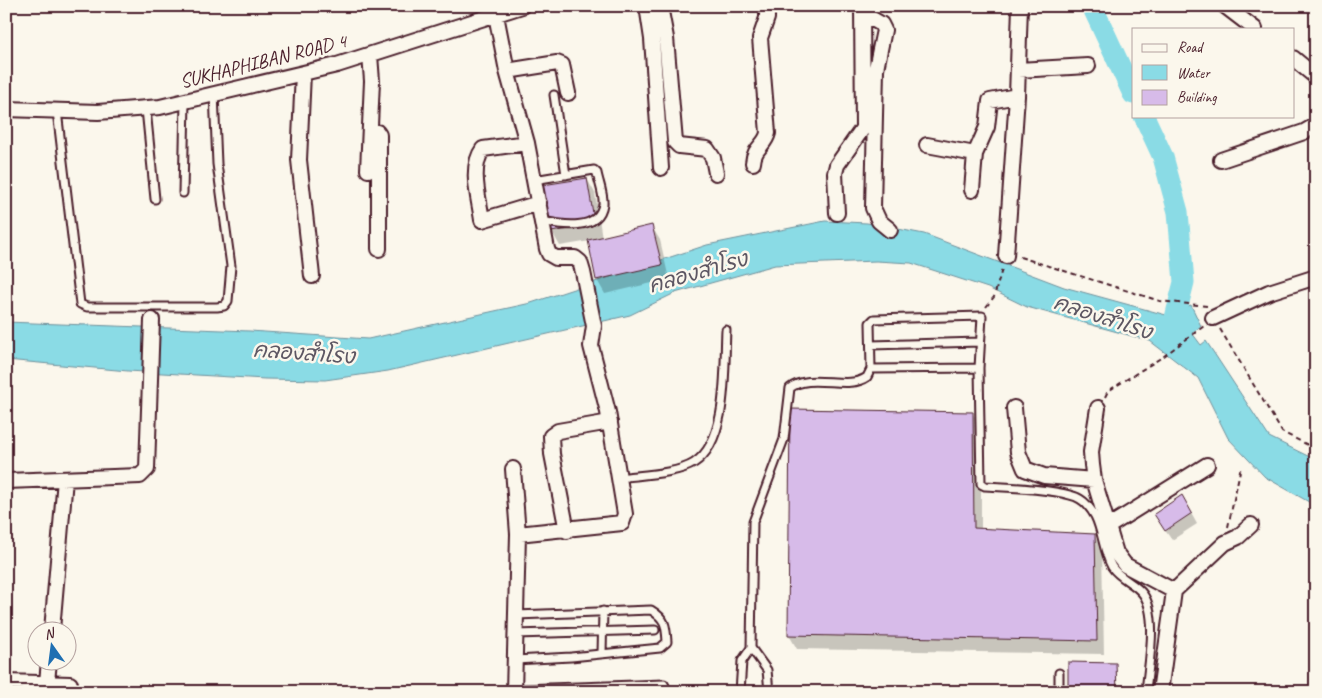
<svg xmlns="http://www.w3.org/2000/svg" width="1322" height="698" viewBox="0 0 1322 698" font-family="Caveat,'Playpen Sans Thai',sans-serif">
<rect width="100%" height="100%" fill="#fbf7ec"/>
<filter id="ink" filterUnits="userSpaceOnUse"><feTurbulence type="fractalNoise" baseFrequency=".02" numOctaves="2"/><feDisplacementMap in="SourceGraphic" scale="10" xChannelSelector="R" yChannelSelector="G"/><feConvolveMatrix kernelMatrix="1 2 1 2 8 2 1 2 1" color-interpolation-filters="sRGB"/></filter>
<g filter="url(#ink)">
<path fill="#8adbe5" stroke="#70909b" d="M825,221L867,223L924,234L1064,287L1166,315L1191,305L1201,326L1192,333L1201,345L1206,341L1269,437L1316,460V506L1265,477L1228,438L1198,378L1150,341L1027,307L988,288L911,263L876,261L775,265L675,293L630,315L388,371L325,380L265,379L128,371L6,360V322L250,331L368,339L531,303L707,245Z"/>
<path fill="#0003" d="M587,179L595,193L602,238L652,227L660,240L669,279L605,294L597,280L590,241L560,246L552,232L545,186Z
M973,414L981,427V529L1094,535L1102,549L1104,654L797,649L789,635Z
M1182,497L1197,524L1172,540L1161,525Z
M1116,664L1117,692H1069Z"/>
<g fill="none" stroke-linecap="round" stroke-linejoin="round">
<path stroke="#8adbe5" stroke-width="21" d="M1092,6L1133,94
M1144,116L1163,157L1178,212L1184,282L1170,338"/>
</g>
<path fill="#d7bbe9" stroke="#4a1f2b" d="M587,178L595,225L551,232L543,185Z
M652,225L662,265L596,280L588,240Z
M790,409L973,412L974,528L1095,534L1097,641L788,635Z
M1182,495L1192,513L1165,531L1154,514Z
M1068,662L1116,663L1117,692H1068Z"/>
<g fill="none" stroke-linecap="round" stroke-linejoin="round">
<g stroke="#4a1f2b" stroke-width="11">
<path id="lane" d="M554,95L566,175
M146,109L155,199
M57,111L80,304L87,307H217L224,306L228,301L231,266L217,164L214,93
M534,180L594,170L597,173C599,183 604,195 603,204C599,232 561,225 542,221
M183,193L185,101
M871,345L980,342
M871,369L870,323L874,319L982,316L979,368
M619,478C639,475 677,474 694,463C729,441 724,366 726,330
M515,634L655,630
M602,653L603,611
M515,660L571,657L660,648L667,642C666,626 666,619 651,610L516,615
M520,689L664,684L668,692
M740,692L742,661L751,648
M769,692L767,670L751,648L753,522L784,439L790,388C810,372 848,391 867,377L871,369L979,368L981,484L985,486C1006,487 1063,489 1080,499C1087,503 1091,509 1095,516C1103,532 1103,551 1112,567C1120,579 1135,583 1143,594C1159,616 1148,666 1146,692
M1059,692V673"/>
</g>
<g stroke="#4a1f2b" stroke-width="18">
<path id="street" d="M647,6L652,39L661,168
M660,6L666,38L675,142L679,146L707,149L713,158L716,173
M1225,6L1255,29
M862,13L881,24L884,30L876,69L873,208L879,221L890,230
M496,15L507,71L527,143L547,249L549,254L556,258H575L580,262L583,272L594,326L591,346L608,412L625,514L622,523L518,534
M1293,58L1316,77
M1018,70L1088,66
M507,71L557,63L562,65L568,93
M303,73L299,160L312,276
M6,109L98,112L160,107L337,65L522,6
M370,131L377,132L379,135V249
M527,143L483,149C469,168 479,198 482,220L539,203
M927,145L975,154
M1221,160L1304,132L1316,125
M753,163C754,147 765,146 768,133L760,38L767,18V6
M368,170L372,81L370,55
M972,190L975,154L987,127L990,101L1017,96
M837,213L835,173L837,165L863,128L862,7
M1006,256L1017,96L1020,6
M1213,318L1269,292L1316,277
M1014,408L1018,452L1025,469L1044,476L1094,480
M1098,408L1091,452L1092,465L1094,480L1116,553L1125,565L1174,591
M513,469L518,534L514,692
M6,481L140,476L147,469L152,320
M1109,526L1207,465
M567,531L552,454L551,436L558,431L610,422
M52,630L65,479
M6,682L70,684
M47,683L49,660
M1160,692L1174,591L1225,543L1238,537L1251,525"/>
</g>
<path stroke="#4a1f2b" stroke-width="2" stroke-dasharray="5 4" stroke-linecap="butt" d="M1020,257L1160,301L1207,306
M986,307L994,297L1002,269
M1220,329L1282,432L1316,449
M1105,397L1108,391L1164,356L1204,326
M1228,527L1241,466"/>
<use href="#lane" stroke="#fbf7ec" stroke-width="7"/>
<use href="#street" stroke="#fbf7ec" stroke-width="14"/>
</g>
</g>
<g text-anchor="middle" dominant-baseline="central" stroke-width="5" stroke-linejoin="round" paint-order="stroke">
<g font-size="20" fill="#4a1f2b" stroke="#fbf7ec">
<text transform="translate(263 61) rotate(-14)">SUKHAPHIBAN ROAD 4</text>
</g>
<g font-size="21" font-style="italic" fill="#5d5763" stroke="#fbf7ec">
<text transform="translate(698 272) rotate(-16)">คลองสำโรง</text>
<text transform="translate(1103 317) rotate(18)">คลองสำโรง</text>
<text transform="translate(304 353) rotate(4)">คลองสำโรง</text>
</g>
</g>
<rect width="1322" height="698" fill="none" stroke="#fbf7ec" stroke-width="25"/>
<rect x="12" y="12" width="1297" height="673" fill="none" stroke="#4a1f2b" stroke-width="2" filter="url(#ink)"/>
<rect x="1132" y="28" width="162" height="90" fill="#fbf7ec" stroke="#b4a19f"/>
<rect x="1142" y="44" width="25" height="8" fill="#fbf7ec" stroke="#b4a19f"/>
<text x="1177" y="52" font-size="15" fill="#4a1f2b">Road</text>
<rect x="1142" y="65" width="25" height="15" fill="#8adbe5" stroke="#b4a19f"/>
<text x="1177" y="78" font-size="15" fill="#4a1f2b">Water</text>
<rect x="1142" y="90" width="25" height="15" fill="#d7bbe9" stroke="#b4a19f"/>
<text x="1177" y="102" font-size="15" fill="#4a1f2b">Building</text>
<g transform="translate(52 646) rotate(346)"><circle r="24" fill="#fbf7ec" stroke="#b4a19f"/>
<path d="M0-4L9 19L0 12L-9 19Z" fill="#1f6fb2"/>
<text y="-8" font-size="14" font-weight="bold" text-anchor="middle" fill="#4a1f2b">N</text>
</g>
</svg>
